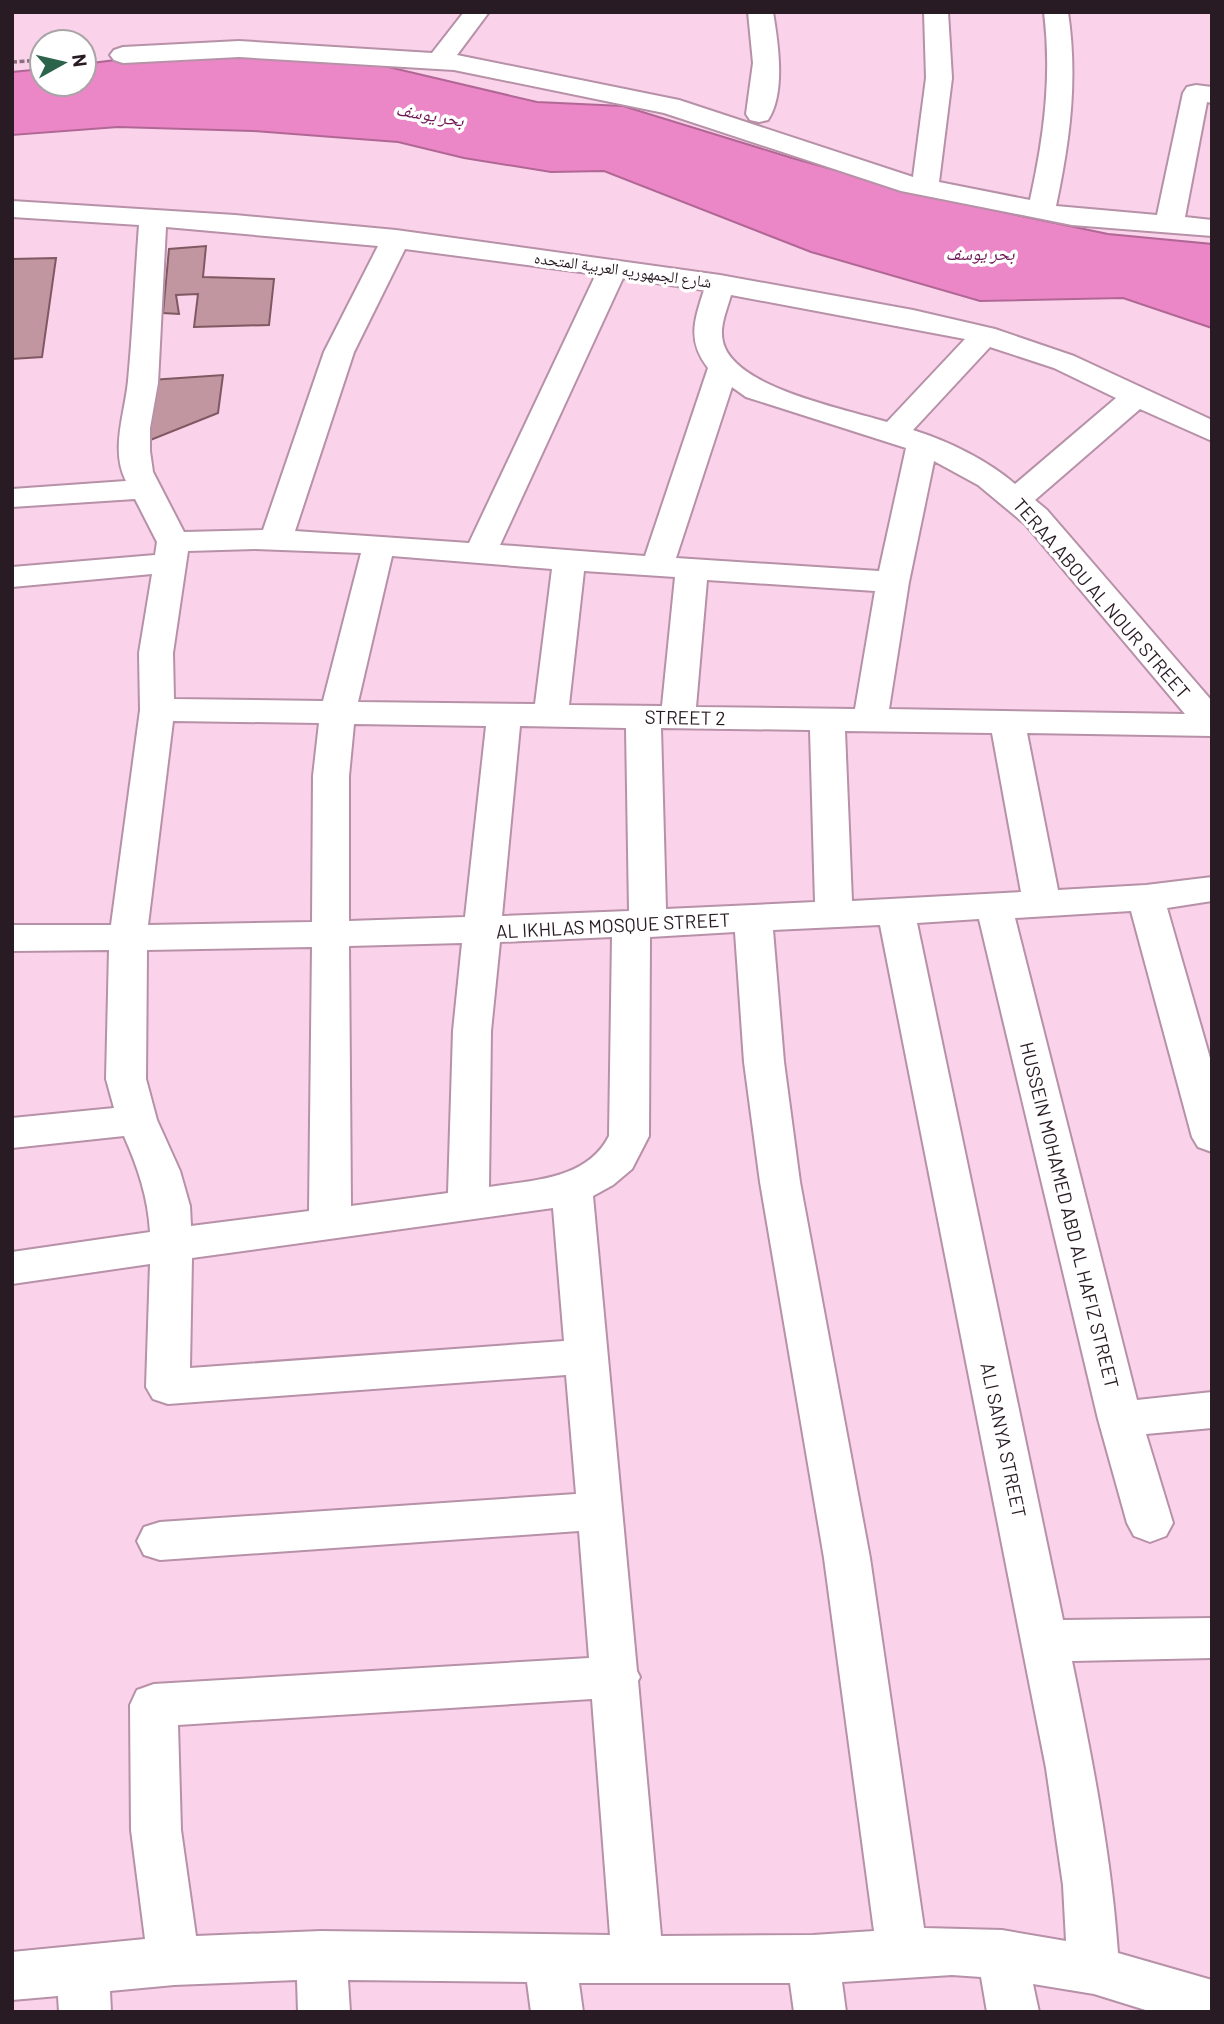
<svg xmlns="http://www.w3.org/2000/svg" width="1224" height="2024" viewBox="0 0 1224 2024" font-family="Barlow,'Noto Naskh Arabic',sans-serif">
<rect width="100%" height="100%" fill="#fad2e9"/>
<path fill="#eb87c6" stroke="#b16795" stroke-width="2" d="M180,52L380,65L537,102L623,106L792,158L935,198L1108,234L1212,244V328L1123,298L980,301L811,252L604,171L551,172L464,158L398,142L253,131L118,127L12,135V72L42,69V84H84V64Z"/>
<path fill="#c196a0" stroke="#7f5862" stroke-width="2" d="M206,246L203,277L274,279L269,325L194,327L198,294L176,295L179,314L163,313L169,249Z
M56,258L42,357L12,359V259Z
M223,375L218,413L143,443L151,380Z"/>
<g fill="none" stroke-linecap="round" stroke-linejoin="round">
<g stroke="#b691a7" stroke-width="4">
<path id="minor" d="M464,12H489L457,55L679,100L913,177L926,78L924,12H948L952,78L939,182L1030,200C1044,137 1052,77 1044,12H1068C1078,79 1070,140 1056,206L1157,215L1183,93L1187,87L1196,85L1212,87V103L1207,102L1185,217L1212,220V236L1072,225L901,191L664,113L454,70L239,57L123,63L114,60L110,55L114,50L123,47L239,41L432,53Z
M748,12H773C778,42 786,93 768,120L759,122L750,120L746,114L753,63Z
M12,201L235,215L396,230L720,275L913,310L995,329L1074,356L1212,420V441L1140,409L1035,500L1047,510L1212,701V736L1027,733L1058,890L1146,885L1212,877V901L1167,908L1212,1065V1152L1198,1147L1192,1137L1131,911L1015,918L1137,1400L1212,1392V1428L1146,1434L1173,1523L1166,1536L1150,1542L1134,1536L1127,1523L1098,1419L979,919L917,923L1063,1620L1212,1618V1658L1072,1661C1092,1758 1111,1854 1118,1953L1212,1980V2012H1152L1094,1994L1033,1984L1039,2012H987L981,1977L952,1975L842,1982L846,2012H794L790,1983H579L583,2012H531L527,1982L348,1980L350,2012H298L297,1980L174,1985L110,1991L111,2012H59L58,1996L12,2000V1952L145,1939L131,1830L130,1705L137,1690L154,1684L589,1658L579,1531L160,1560L144,1555L137,1541L144,1527L160,1522L576,1494L566,1375L168,1404L153,1399L146,1387L150,1264L12,1284V1252L150,1232C148,1197 138,1168 124,1136L12,1148V1118L114,1108L106,1079L109,950L12,951V925H111L140,710L139,653L152,574L12,587V567L155,555L157,542L135,499L12,507V489L126,481C110,450 125,413 128,381C133,329 135,277 139,225L12,217ZM166,227L378,246L324,352L263,530L184,532L153,472L150,451V428L158,383ZM405,249L596,274L469,543L295,531L354,352ZM623,278L704,290C694,321 687,341 708,368L645,556L500,545ZM731,295L965,339L887,422C846,409 734,388 723,342C719,326 727,310 731,295ZM990,347L1054,368L1116,398L1015,484C987,460 948,441 913,430ZM732,387L746,397L906,448L879,571L676,558ZM934,461L978,485L1025,524L1185,714L889,709L909,582ZM255,549L361,553L323,701L174,699L173,653L188,551ZM392,556L552,569L535,704L358,702ZM584,571L675,577L662,706L569,705ZM707,580L875,591L855,709L696,707ZM173,721L319,723L313,776L312,922L148,925ZM354,724L486,726L465,917L349,921V776ZM520,726L626,728L629,911L502,916ZM661,728L810,730L815,902L666,909ZM845,731L992,733L1021,892L852,901ZM880,925L1046,1768L1063,1885L1066,1941L1002,1930L924,1928L870,1558L800,1182L784,1062L773,930ZM735,932L744,1062L760,1182L824,1558L874,1931L813,1935L661,1936L638,1681L640,1677L637,1671L593,1196L613,1185L632,1169L649,1136L650,937ZM612,937L609,1136C587,1180 532,1180 489,1187L491,1031L500,942ZM462,943L453,1031L448,1193L351,1206L349,946ZM312,947L309,1211L191,1226L190,1206L180,1171L157,1120L146,1079L147,950ZM553,1208L564,1341L190,1368L192,1258ZM592,1699L610,1935L321,1931L196,1936L181,1830L178,1725Z"/>
</g>
<path stroke="#896f7f" stroke-width="3.5" stroke-dasharray="5 2.5" stroke-linecap="butt" d="M12,62L42,60"/>
<use href="#minor" fill="#fff" fill-rule="evenodd"/>
</g>
<g text-anchor="middle" dominant-baseline="central" stroke-width="7" stroke-linejoin="round" paint-order="stroke">
<g font-size="16" fill="#291b24" stroke="#fff">
<text transform="translate(623 269) rotate(8)">شارع الجمهوريه العربية المتحده</text>
</g>
<g font-size="18" font-style="italic" fill="#6e1654" stroke="#fff">
<text transform="translate(430 114) rotate(10)">بحر يوسف</text>
<text x="980" y="253">بحر يوسف</text>
</g>
<g font-size="19" fill="#291b24" stroke="#fff">
<text transform="translate(1102 598) rotate(49)">TERAA ABOU AL NOUR STREET</text>
<text transform="translate(685 717) rotate(1)">STREET 2</text>
<text transform="translate(613 925) rotate(-3)">AL IKHLAS MOSQUE STREET</text>
<text transform="translate(1070 1215) rotate(76)">HUSSEIN MOHAMED ABD AL HAFIZ STREET</text>
<text transform="translate(1004 1440) rotate(78)">ALI SANYA STREET</text>
</g>
</g>
<rect width="1224" height="2024" fill="none" stroke="#291b24" stroke-width="28"/>
<g transform="translate(63 63) rotate(82)"><circle r="33" fill="#ffffff" stroke="#a9a4a7" stroke-width="2"/>
<path d="M0-5L12 26L0 18L-12 26Z" fill="#2c634b"/>
<text y="-10" font-size="19" font-weight="bold" text-anchor="middle" fill="#291b24">N</text>
</g>
</svg>
